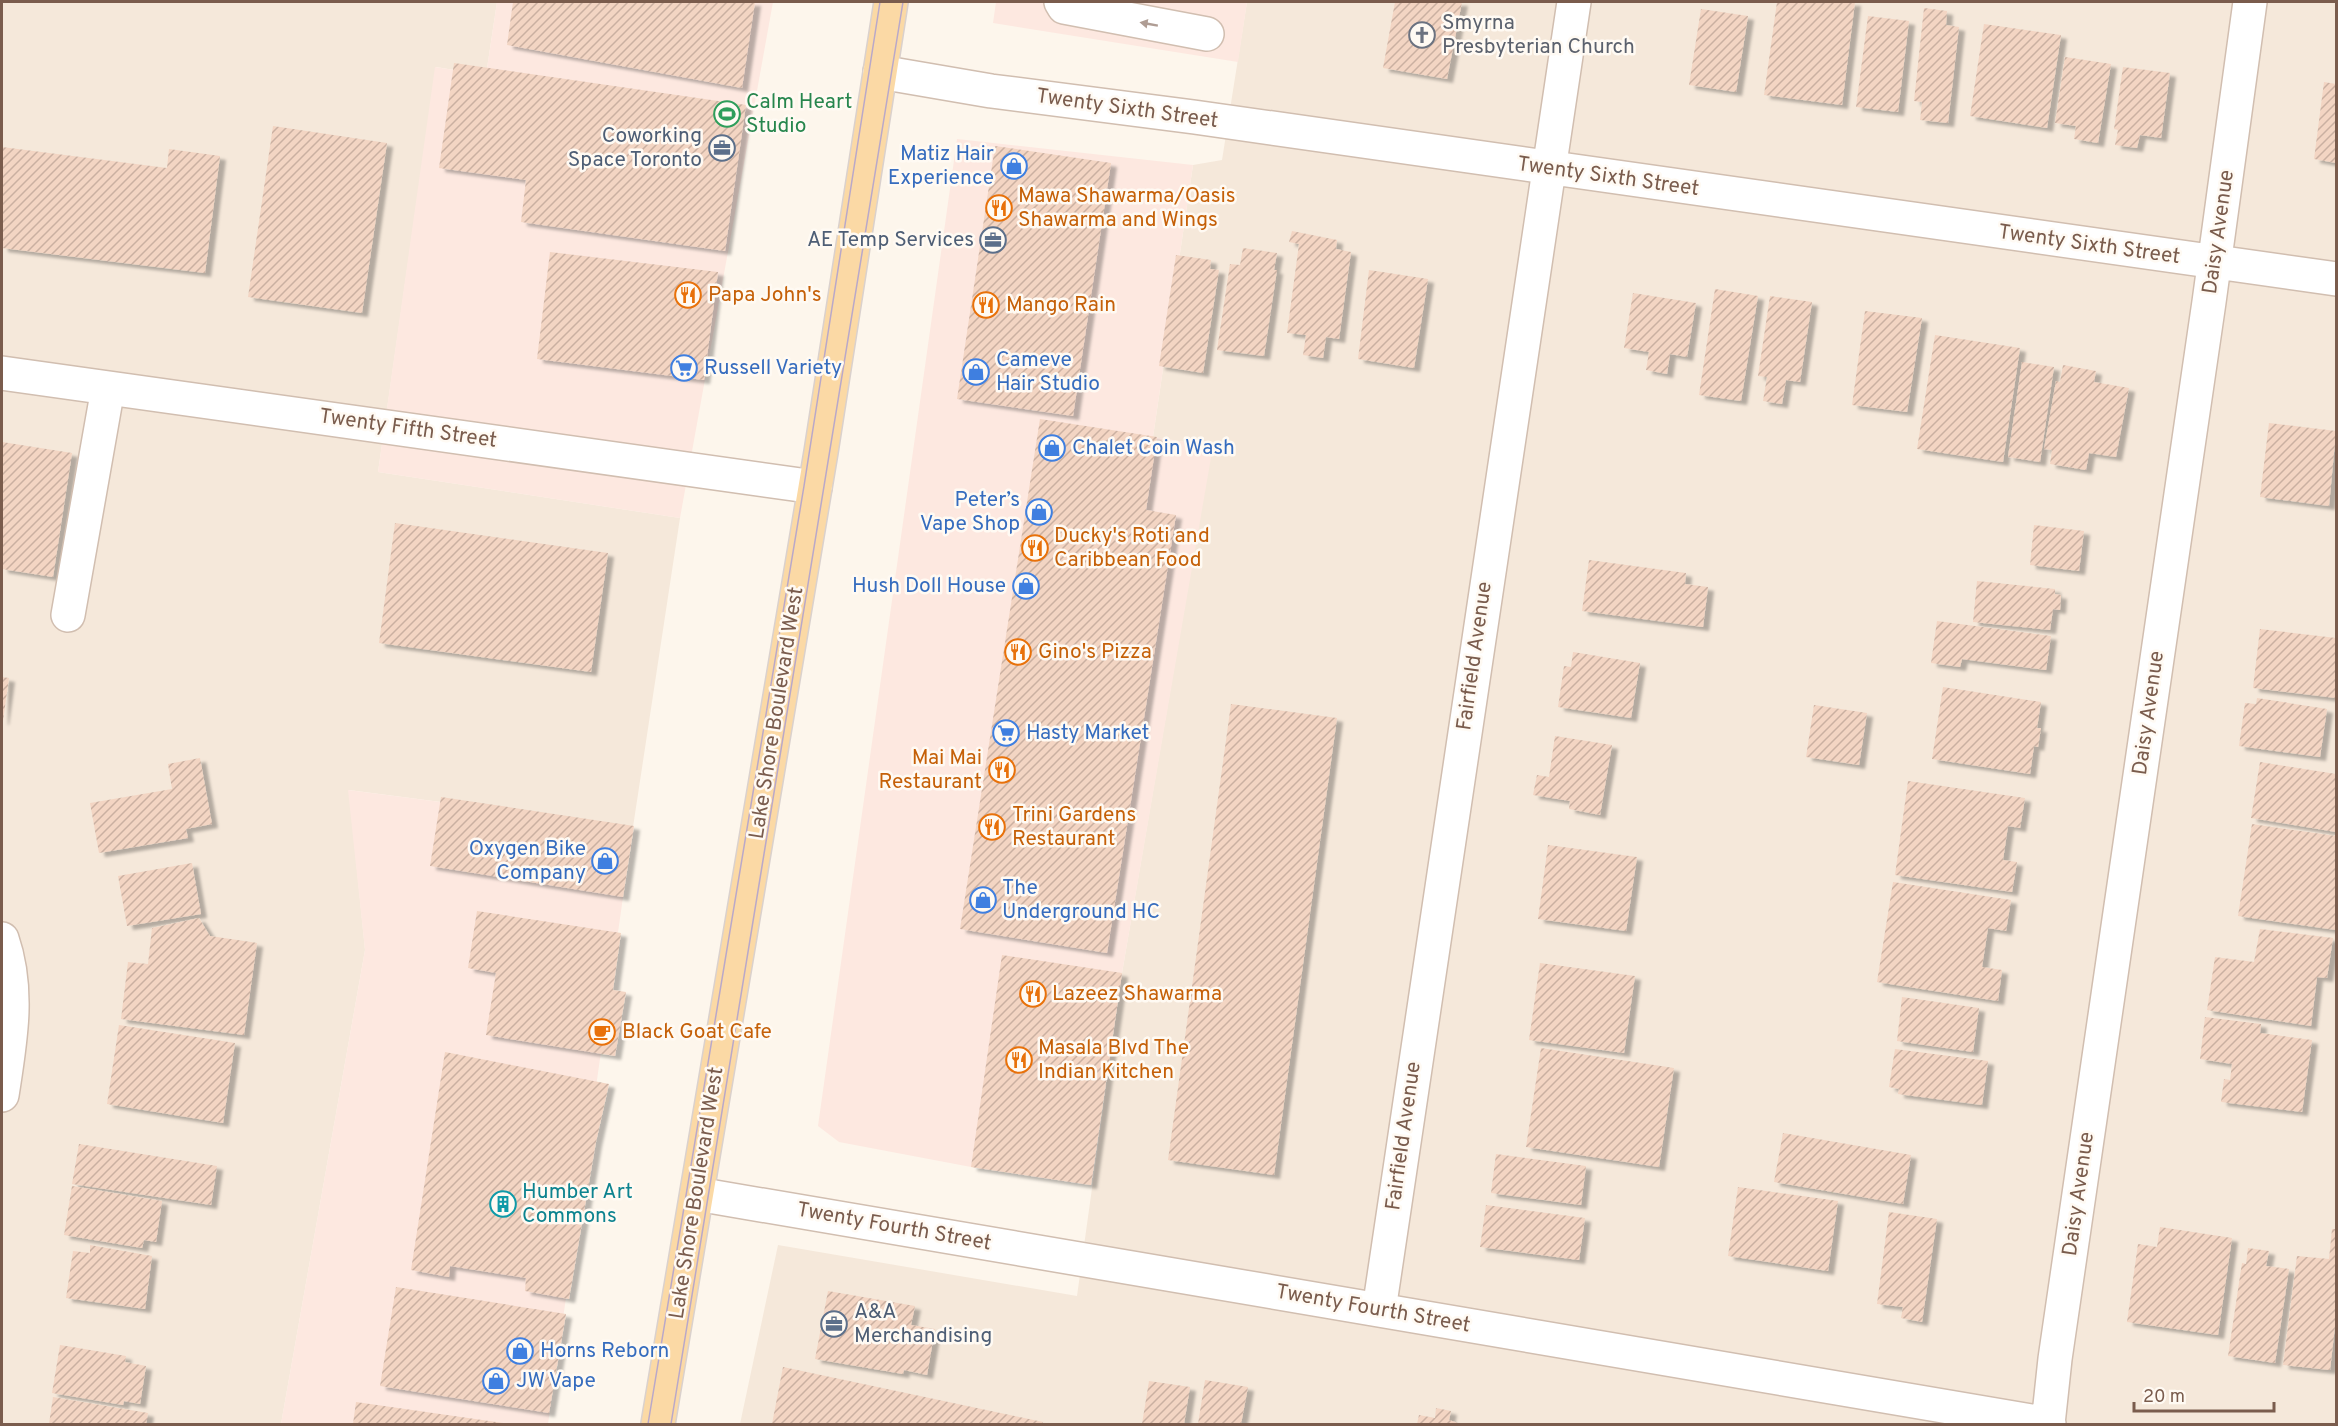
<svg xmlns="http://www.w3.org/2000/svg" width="2338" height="1426" viewBox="0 0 2338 1426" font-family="Overpass,sans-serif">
<defs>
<pattern id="building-hatch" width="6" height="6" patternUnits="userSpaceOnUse" patternTransform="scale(1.5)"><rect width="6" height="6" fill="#f3d5c3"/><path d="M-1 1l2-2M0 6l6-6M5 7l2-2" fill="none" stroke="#cab0a1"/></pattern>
<filter id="shadow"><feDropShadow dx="6" dy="4" stdDeviation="1.5" flood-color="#0004"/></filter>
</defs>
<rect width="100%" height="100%" fill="#fdf6ec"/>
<path fill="#f5e8da" d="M2,2H497L486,75L436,67L378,472L680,518L633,827L349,790L365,950L281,1424H2Z
M1247,2H2336V1424H740L778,1245L1077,1296L1122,973L1212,446L1153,437L1193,165L1222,160Z"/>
<path fill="#fde8e0" d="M497,2H773L680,518L378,472L435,67L486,75Z
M996,2H1247L1238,62L993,23Z
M957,139L1193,165L1153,437L1213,446L1122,973L1091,1185L971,1167L839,1142L818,1126Z
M348,790L633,827L548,1424H281L365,950Z"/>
<path fill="url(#building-hatch)" filter="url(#shadow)" d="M513,2H755L742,88L507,45Z
M1395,2H1462L1447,79L1383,68Z
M1777,2H1855L1842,105L1764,95Z
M1924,8L1947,11L1946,25L1959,27L1948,123L1920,120L1922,102L1914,101Z
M1701,9L1748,16L1736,92L1689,85Z
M1868,16L1909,21L1898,112L1856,107Z
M1984,24L2061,35L2047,128L1970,116Z
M2065,57L2111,64L2098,143L2074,139L2076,126L2055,123Z
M454,63L746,105L725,251L521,222L526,180L439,168Z
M2123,67L2170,73L2161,138L2140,135L2137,148L2115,145L2118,130L2114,129Z
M2324,82L2336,84V163L2314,159Z
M273,126L387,143L362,313L248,297Z
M995,146L1111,163L1073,416L957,399Z
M2,147L167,168L169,149L220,156L205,273L2,248Z
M1292,231L1337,240L1336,249L1351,252L1339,339L1326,337L1323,358L1303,355L1306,335L1287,333L1299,244L1289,242Z
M1243,248L1277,253L1274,270H1277L1264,356L1217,350L1230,264L1240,265Z
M550,252L718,272L704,380L537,359Z
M1176,255L1211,260L1210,269L1219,270L1203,373L1159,366Z
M1369,270L1428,279L1414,368L1358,359Z
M1715,289L1758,296L1741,401L1699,395Z
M1633,293L1696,303L1687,357L1670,354L1667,374L1646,370L1649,352L1624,348Z
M1770,296L1812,302L1800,382L1786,380L1782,404L1763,401L1767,377L1758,376Z
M1865,311L1922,318L1907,412L1852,405Z
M1935,335L2020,348L2003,462L1917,449Z
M2022,362L2054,367L2040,462L2008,457Z
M2063,365L2096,371L2094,382L2129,388L2116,457L2089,453L2086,470L2050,464L2052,450L2044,449L2056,381L2060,382Z
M1040,419L1157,437L1146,510L1176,515L1107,953L960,929Z
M2269,423L2336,431L2329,506L2260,497Z
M2,442L72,453L53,577L2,569Z
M395,523L608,553L591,672L379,643Z
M2034,525L2084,531L2079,571L2030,565Z
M1589,560L1686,573L1685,584L1708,587L1703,627L1582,611Z
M1977,581L2055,589V594L2061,595L2060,610L2053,609L2050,630L1973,622Z
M1937,621L2051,636L2046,670L1962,659L1960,667L1931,663Z
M2260,629L2336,638V698L2253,688Z
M1573,652L1640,663L1631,718L1558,707L1564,666L1571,667Z
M2,677L9,678L3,721H2Z
M1943,687L2041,702L2037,728H2041L2038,747L2034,746L2030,774L1932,759Z
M2257,698L2327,709L2320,757L2239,746L2245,703L2256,704Z
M1231,704L1337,718L1274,1175L1168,1160Z
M1814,705L1867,713L1859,765L1806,757Z
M1555,736L1612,745L1600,815L1569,809L1570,801L1533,795L1537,775L1549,777Z
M200,758L212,824L186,829L188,838L99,853L90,803L172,789L168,764Z
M2260,762L2336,774V832L2251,818Z
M1908,781L2025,798L2020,828L2008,826L2003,860L2017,862L2012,892L1895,875Z
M441,797L634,826L623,897L430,866Z
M2252,824L2336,836V930L2238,916Z
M1548,845L1637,857L1626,931L1538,919Z
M192,863L201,914L127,926L118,876Z
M1893,882L2011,900L2006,931L1988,928L1982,967L2002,970L1998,1001L1877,982Z
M477,911L621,933L613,990L626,992L615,1056L486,1035L496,973L468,968Z
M199,918L210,936L257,943L244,1035L121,1019L128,962L148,964L152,928Z
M2260,929L2333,938L2327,978L2317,977L2311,1026L2207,1010L2215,957L2254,962Z
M1002,955L1122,973L1091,1185L971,1167Z
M1540,963L1635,976L1624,1053L1529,1040Z
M1902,997L1979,1008L1973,1052L1897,1041Z
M2205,1017L2261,1024L2260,1033L2312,1040L2302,1112L2221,1102L2224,1079L2230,1080L2232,1064L2200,1059Z
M119,1025L235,1043L223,1123L107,1104Z
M1541,1048L1674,1068L1659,1167L1526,1147Z
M1895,1049L1988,1061L1982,1105L1898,1094L1899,1089L1889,1087Z
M445,1052L609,1084L596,1142L569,1299L525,1291L526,1278L450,1266L449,1277L411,1270Z
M1783,1133L1911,1155L1903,1204L1774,1182Z
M79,1144L217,1166L211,1205L72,1184Z
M1496,1154L1586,1166L1581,1205L1491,1193Z
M72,1186L162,1201L156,1242L144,1240L142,1248L64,1235Z
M1738,1187L1838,1201L1828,1271L1728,1256Z
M1486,1205L1585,1218L1579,1260L1480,1247Z
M1889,1212L1937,1219L1922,1322L1901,1318L1903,1307L1877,1304Z
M2160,1227L2232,1238L2218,1335L2127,1322L2138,1244L2157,1247Z
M2332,1229H2336V1317L2330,1370L2283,1365L2297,1256L2329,1259Z
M90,1245L152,1256L145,1309L66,1298L73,1251L90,1253Z
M2248,1248L2269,1251L2266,1266L2289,1269L2275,1363L2228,1356L2242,1263L2246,1264Z
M396,1287L566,1314L549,1413L380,1386Z
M828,1291L915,1306L911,1325L935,1329L927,1375L904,1370L903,1374L815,1359Z
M60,1345L126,1356L125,1362L146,1366L140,1404L124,1401L123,1405L52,1393Z
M783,1367L1043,1422L1042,1424H772Z
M1205,1380L1248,1387L1241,1424H1198Z
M1149,1381L1190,1387L1184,1424H1142Z
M53,1397L148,1413L146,1424H49Z
M356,1402L503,1423V1424H353Z
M1436,1408L1451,1411L1449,1420L1461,1424H1417L1419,1415L1435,1418Z"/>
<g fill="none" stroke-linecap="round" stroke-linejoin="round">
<g stroke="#d1beb0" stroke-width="36">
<path id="minor" d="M1061,2L1064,7L1207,34
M880,72L991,91L1194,117L2336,279
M2,373L815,487
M68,615L108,388
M2,939C20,991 10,1043 2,1095
M697,1194L2049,1424
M1379,1310L1574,2
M2048,1424L2055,1359L2209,302L2250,2"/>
</g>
<g stroke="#dad1cd" stroke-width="36">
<path id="major" d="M658,1424L821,452L891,2"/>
</g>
<use href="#minor" stroke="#fff" stroke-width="33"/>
<use href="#major" stroke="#fbd9a5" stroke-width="33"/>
<path stroke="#b9a8c9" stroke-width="1.5" d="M648,1424L804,486L880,2
M671,1424L903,2"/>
</g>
<defs><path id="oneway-solid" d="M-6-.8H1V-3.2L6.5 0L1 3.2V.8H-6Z" transform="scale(1.5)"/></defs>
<use fill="#af9d94" href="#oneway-solid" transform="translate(1149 24) rotate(-170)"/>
<defs>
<g id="church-ring" transform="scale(1.35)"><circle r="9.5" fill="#fffaf3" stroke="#6b7280" stroke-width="1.5"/><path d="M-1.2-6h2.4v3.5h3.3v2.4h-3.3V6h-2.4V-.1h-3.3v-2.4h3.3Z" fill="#6b7280"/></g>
<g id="stadium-ring" transform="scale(1.35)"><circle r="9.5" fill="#fffaf3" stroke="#2e9e5b" stroke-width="1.5"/><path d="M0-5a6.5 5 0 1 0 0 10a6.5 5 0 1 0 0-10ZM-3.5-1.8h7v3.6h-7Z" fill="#2e9e5b"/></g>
<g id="office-ring" transform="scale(1.35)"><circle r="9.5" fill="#fffaf3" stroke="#5c6f8a" stroke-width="1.5"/><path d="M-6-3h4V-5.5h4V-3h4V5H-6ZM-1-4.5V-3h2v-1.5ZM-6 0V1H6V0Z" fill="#5c6f8a"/></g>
<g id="shop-ring" transform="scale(1.35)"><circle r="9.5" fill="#fffaf3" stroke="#3f7fe0" stroke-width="1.5"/><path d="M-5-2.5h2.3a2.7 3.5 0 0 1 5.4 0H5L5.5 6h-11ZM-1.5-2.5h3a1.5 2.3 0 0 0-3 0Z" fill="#3f7fe0"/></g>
<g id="restaurant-ring" transform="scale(1.35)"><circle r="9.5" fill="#fffaf3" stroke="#e8710a" stroke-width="1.5"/><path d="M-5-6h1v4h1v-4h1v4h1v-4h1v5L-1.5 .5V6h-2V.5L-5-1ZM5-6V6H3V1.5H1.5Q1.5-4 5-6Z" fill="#e8710a"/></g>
<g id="supermarket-ring" transform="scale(1.35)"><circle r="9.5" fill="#fffaf3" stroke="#3f7fe0" stroke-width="1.5"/><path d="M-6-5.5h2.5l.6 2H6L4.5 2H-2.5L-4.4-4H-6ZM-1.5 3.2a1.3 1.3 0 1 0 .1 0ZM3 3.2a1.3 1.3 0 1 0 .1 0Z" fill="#3f7fe0"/></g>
<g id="cafe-ring" transform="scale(1.35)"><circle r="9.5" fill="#fffaf3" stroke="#e8710a" stroke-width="1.5"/><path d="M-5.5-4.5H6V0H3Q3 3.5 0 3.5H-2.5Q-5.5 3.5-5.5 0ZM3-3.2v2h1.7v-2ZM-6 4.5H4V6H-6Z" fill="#e8710a"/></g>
<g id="building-ring" transform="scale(1.35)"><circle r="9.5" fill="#fffaf3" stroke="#0f9aa8" stroke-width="1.5"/><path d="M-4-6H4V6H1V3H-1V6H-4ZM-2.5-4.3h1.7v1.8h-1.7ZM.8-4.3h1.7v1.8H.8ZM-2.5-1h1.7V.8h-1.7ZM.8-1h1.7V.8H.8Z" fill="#0f9aa8"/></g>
</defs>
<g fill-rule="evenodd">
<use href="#church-ring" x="1422" y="35"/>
<use href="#stadium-ring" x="727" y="114"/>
<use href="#office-ring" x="722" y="148"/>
<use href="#shop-ring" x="1014" y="166"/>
<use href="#restaurant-ring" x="999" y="208"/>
<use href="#office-ring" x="993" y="240"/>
<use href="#restaurant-ring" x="688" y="295"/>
<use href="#restaurant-ring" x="986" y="305"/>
<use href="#supermarket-ring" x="684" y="368"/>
<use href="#shop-ring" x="976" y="372"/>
<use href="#shop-ring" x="1052" y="448"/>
<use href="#shop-ring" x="1039" y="512"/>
<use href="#restaurant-ring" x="1035" y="548"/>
<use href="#shop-ring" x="1026" y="586"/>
<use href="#restaurant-ring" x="1018" y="652"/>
<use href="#supermarket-ring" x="1006" y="733"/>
<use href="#restaurant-ring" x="1002" y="770"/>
<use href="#restaurant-ring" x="992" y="827"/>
<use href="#shop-ring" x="605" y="861"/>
<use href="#shop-ring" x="983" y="900"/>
<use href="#restaurant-ring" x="1033" y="994"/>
<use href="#cafe-ring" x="602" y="1032"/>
<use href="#restaurant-ring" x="1019" y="1060"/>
<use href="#building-ring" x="503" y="1204"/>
<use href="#office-ring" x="834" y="1324"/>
<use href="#shop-ring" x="520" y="1351"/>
<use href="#shop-ring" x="496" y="1381"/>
</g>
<g text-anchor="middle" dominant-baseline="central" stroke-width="5" stroke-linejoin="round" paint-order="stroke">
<g font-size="21" fill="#5b616d" stroke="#fffaf3" text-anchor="start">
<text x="1442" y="23">Smyrna<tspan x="1442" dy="24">Presbyterian Church</tspan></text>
</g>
<g font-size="21" fill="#27864d" stroke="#fffaf3" text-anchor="start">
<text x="746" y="102">Calm Heart<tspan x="746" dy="24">Studio</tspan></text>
</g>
<g font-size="21" fill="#7a5c4d" stroke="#fffaf3">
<text transform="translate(1127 109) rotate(8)">Twenty Sixth Street</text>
<text transform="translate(1608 177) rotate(8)">Twenty Sixth Street</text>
<text transform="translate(2219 232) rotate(-82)">Daisy Avenue</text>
<text transform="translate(2089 245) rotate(8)">Twenty Sixth Street</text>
<text transform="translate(408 429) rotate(8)">Twenty Fifth Street</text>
<text transform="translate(1475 656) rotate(-82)">Fairfield Avenue</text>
<text transform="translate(777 713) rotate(-81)">Lake Shore Boulevard West</text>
<text transform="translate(2149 713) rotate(-82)">Daisy Avenue</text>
<text transform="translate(1404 1136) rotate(-82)">Fairfield Avenue</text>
<text transform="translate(697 1193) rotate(-81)">Lake Shore Boulevard West</text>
<text transform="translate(2079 1194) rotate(-82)">Daisy Avenue</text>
<text transform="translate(894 1227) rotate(10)">Twenty Fourth Street</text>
<text transform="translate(1373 1309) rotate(10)">Twenty Fourth Street</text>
</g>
<g font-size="21" fill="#4e5e75" stroke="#fffaf3" text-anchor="end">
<text x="702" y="136">Coworking<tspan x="702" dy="24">Space Toronto</tspan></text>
<text x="974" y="240">AE Temp Services</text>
<text x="854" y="1312" text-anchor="start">A&amp;A<tspan x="854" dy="24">Merchandising</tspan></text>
</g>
<g font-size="21" fill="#366cbe" stroke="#fffaf3" text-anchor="start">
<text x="994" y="154" text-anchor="end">Matiz Hair<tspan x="994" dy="24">Experience</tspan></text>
<text x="996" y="360">Cameve<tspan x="996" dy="24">Hair Studio</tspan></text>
<text x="704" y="368">Russell Variety</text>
<text x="1072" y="448">Chalet Coin Wash</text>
<text x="1020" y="500" text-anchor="end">Peter’s<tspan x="1020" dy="24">Vape Shop</tspan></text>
<text x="1006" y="586" text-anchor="end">Hush Doll House</text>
<text x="1026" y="733">Hasty Market</text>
<text x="586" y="849" text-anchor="end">Oxygen Bike<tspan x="586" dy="24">Company</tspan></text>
<text x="1002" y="888">The<tspan x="1002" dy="24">Underground HC</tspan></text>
<text x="540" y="1351">Horns Reborn</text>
<text x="516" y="1381">JW Vape</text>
</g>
<g font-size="21" fill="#c56008" stroke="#fffaf3" text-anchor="start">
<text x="1018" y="196">Mawa Shawarma/Oasis<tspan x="1018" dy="24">Shawarma and Wings</tspan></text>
<text x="708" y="295">Papa John's</text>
<text x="1006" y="305">Mango Rain</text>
<text x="1054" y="536">Ducky's Roti and<tspan x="1054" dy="24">Caribbean Food</tspan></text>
<text x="1038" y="652">Gino's Pizza</text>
<text x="982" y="758" text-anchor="end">Mai Mai<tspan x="982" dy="24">Restaurant</tspan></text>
<text x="1012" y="815">Trini Gardens<tspan x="1012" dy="24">Restaurant</tspan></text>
<text x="1052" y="994">Lazeez Shawarma</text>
<text x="622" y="1032">Black Goat Cafe</text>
<text x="1038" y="1048">Masala Blvd The<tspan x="1038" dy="24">Indian Kitchen</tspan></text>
</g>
<g font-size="21" fill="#0d838f" stroke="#fffaf3" text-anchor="start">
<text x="522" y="1192">Humber Art<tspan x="522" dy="24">Commons</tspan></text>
</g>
</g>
<rect width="2338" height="1426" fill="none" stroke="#7a5c4d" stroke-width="6"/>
<path d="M2134 1402v9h140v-9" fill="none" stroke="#7a5c4d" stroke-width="3"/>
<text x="2143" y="1402" font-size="18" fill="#7a5c4d" stroke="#fffaf3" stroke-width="4.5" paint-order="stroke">20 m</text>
</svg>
